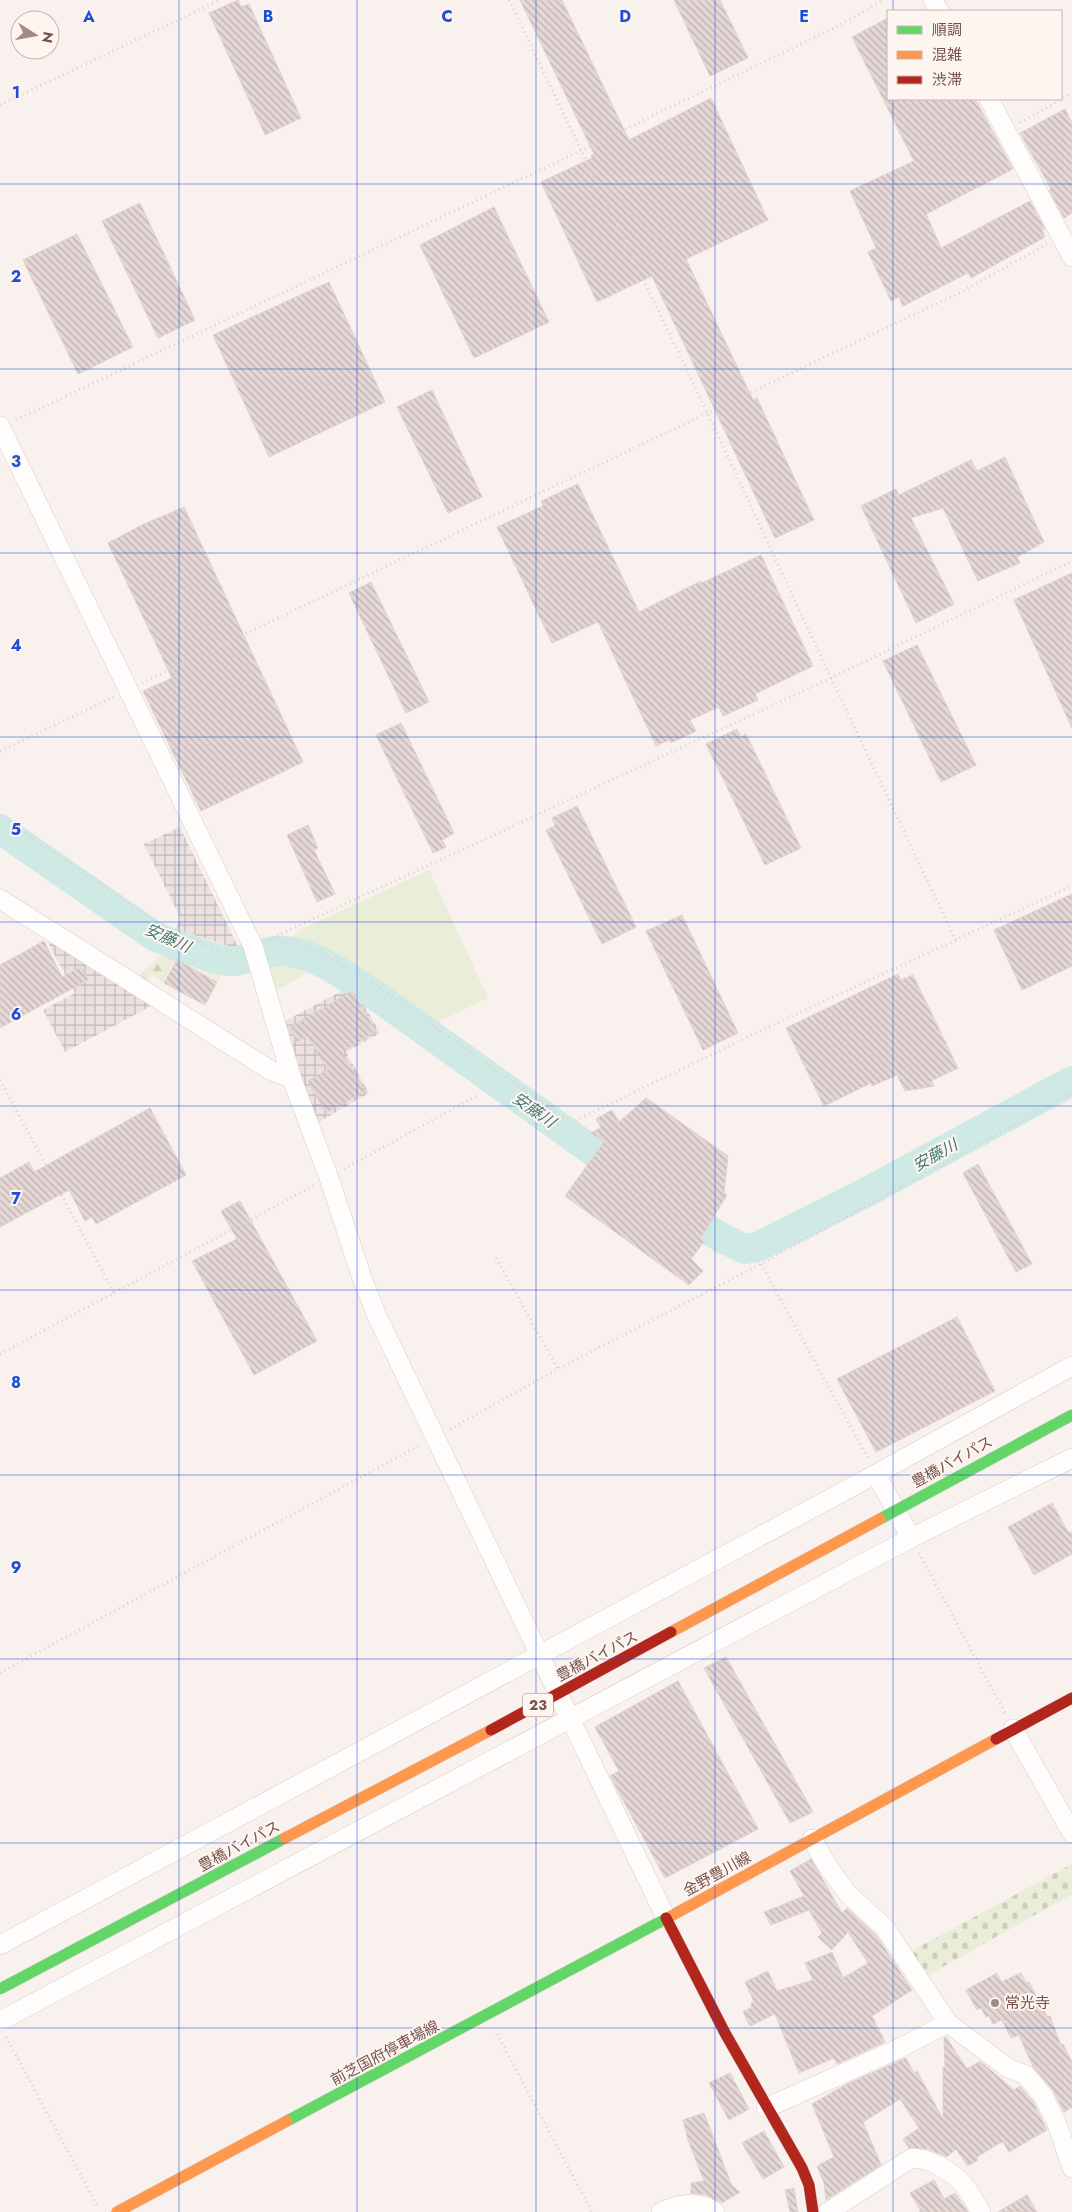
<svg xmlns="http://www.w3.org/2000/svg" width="1072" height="2212" viewBox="0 0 1072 2212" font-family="Jost,'Noto Sans JP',sans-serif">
<defs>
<pattern id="industrial-grid" width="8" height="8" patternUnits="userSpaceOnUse" patternTransform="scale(1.25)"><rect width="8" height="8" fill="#ebe1de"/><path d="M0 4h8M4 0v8" fill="none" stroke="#c3b9b6"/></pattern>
<pattern id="forest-firs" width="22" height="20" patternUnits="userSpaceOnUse" patternTransform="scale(1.25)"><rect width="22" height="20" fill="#eaedd8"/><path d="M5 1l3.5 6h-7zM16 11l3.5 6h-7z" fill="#cccdbb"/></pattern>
<pattern id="cemetery-stones" width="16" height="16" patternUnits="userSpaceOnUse" patternTransform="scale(1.25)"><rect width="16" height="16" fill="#eaedd8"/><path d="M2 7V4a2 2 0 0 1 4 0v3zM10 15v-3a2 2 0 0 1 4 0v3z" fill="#cccdbb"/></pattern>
<pattern id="building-back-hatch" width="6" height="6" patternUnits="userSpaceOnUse" patternTransform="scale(1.25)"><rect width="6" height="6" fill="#e4d7d5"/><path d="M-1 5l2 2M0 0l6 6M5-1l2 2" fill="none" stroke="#bdb1af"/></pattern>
</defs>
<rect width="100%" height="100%" fill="#f8f1ed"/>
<path fill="url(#industrial-grid)" d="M180,827L238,947H232L175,929L181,919L144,844Z
M44,935L153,1005L65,1052L43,1010L75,993Z
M353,985L380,1033L346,1052L369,1093L317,1123L283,1022Z"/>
<path fill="#eaedd8" d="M429,870L488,998L436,1023C388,989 349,960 293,940L295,934L298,931Z
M280,956L317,967L274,992L264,958Z"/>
<path fill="url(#forest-firs)" d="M165,950L228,964L218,981L177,958L163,982L152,975L148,981L138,977Z"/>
<path fill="url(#cemetery-stones)" d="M1072,1864V1894L925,1977L910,1952Z"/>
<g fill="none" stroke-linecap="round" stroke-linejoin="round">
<path stroke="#cfe9e5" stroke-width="30" d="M0,829L154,936C168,942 221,963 234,961C251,959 269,949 286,951C319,955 348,978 375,995L629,1177
M672,1208L722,1238L745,1249L757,1247L865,1193L1072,1081"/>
</g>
<path fill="url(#building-back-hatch)" stroke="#e0d3cf" d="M238,0L241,7L249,4L301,118L265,135L209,13Z
M520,0H562L629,140L711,98L768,220L686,259L753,400L757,398L814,520L775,538L652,276L597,302L541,182L592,158L591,155L594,154Z
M674,0H720L748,58L710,76Z
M888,18V99H975L1013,169L926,214L941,248L1030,201L1045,229L1042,230L1045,237L971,278L968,273L903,306L899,297L891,301L868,252L876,248L850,191L914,161L852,37Z
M1065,109L1072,123V213L1064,218L1049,190L1051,189L1020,133Z
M140,203L195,320L158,338L102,221Z
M494,207L549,322L474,358L420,245Z
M77,234L133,347L78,374L23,260Z
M329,282L385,402L269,457L213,335Z
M432,390L482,497L448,513L397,407Z
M1005,457L1044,542L1017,557L1020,563L978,581L943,508L911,518L954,604L916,623L861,506L896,489L899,495L971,460L977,471Z
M578,484L639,612L701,581L702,583L761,555L813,666L755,694L758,700L723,716L719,707L690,720L696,731L671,743L669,740L656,746L598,622L552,643L497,527L543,506L541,501Z
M184,507L303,762L201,811L143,691L172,678L108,543L142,525Z
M1072,573V728L1014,600Z
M371,582L429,702L406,713L349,593Z
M917,645L976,765L941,782L883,661Z
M401,723L454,833L442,840L446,847L433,853L376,735Z
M737,729L741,737L746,734L801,848L765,865L706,744Z
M577,806L636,927L602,944L546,830L555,826L552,818Z
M308,825L318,848L314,850L335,894L317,902L287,835Z
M1072,894V966L1022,990L994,930Z
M682,915L738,1033L703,1050L646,931Z
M44,941L62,977L81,967L88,980L0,1028V965Z
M177,960L217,982L205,1005L164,983Z
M898,974L901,980L913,975L958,1068L931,1081L934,1086L905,1091L897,1075L872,1086L871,1083L824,1106L786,1028Z
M352,991L376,1031L342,1052L365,1091L326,1113L308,1081L328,1070L307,1036L297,1042L289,1028Z
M646,1098L728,1156L724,1193L727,1195L700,1239L704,1242L691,1259L703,1271L689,1285L565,1196L604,1142L591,1133L601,1127L596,1119L612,1110L619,1122Z
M150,1108L186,1175L96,1224L92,1217L85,1221L69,1190L0,1227V1178L29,1162L34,1172Z
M978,1164L1032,1264L1016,1272L963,1173Z
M240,1201L317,1341L254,1375L192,1261L237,1239L221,1211Z
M957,1317L995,1391L876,1452L837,1379Z
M1052,1503L1068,1532H1072V1554L1034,1575L1008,1527Z
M726,1657L813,1812L790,1823L704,1668Z
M678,1681L758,1829L665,1878L610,1776L619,1771L595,1727Z
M811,1859L842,1913L847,1908L876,1935L912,1990L872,2016L885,2042L837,2064L834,2058L799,2073L775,2014L750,2026L743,2012L752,2007L751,2003L754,2002L745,1982L768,1971L777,1991L813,1980L805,1963L832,1952L843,1978L868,1963L848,1932L832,1950L818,1937L822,1933L809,1910L771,1925L764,1912L804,1896L790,1871Z
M997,1973L1001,1982L1021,1973L1026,1983L1029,1982L1047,2016H1050L1061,2045L1063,2044L1072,2062V2107L1066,2111L1064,2112L1053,2090L1033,2067L1019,2035L1011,2038L1002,2020L993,2024L989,2016L986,2017L981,2008L977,2010L966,1990Z
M946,2037L967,2069L980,2061L1014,2090L1020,2086L1034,2103L1047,2130L1009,2152L1003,2142L998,2144L977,2157L978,2160L968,2166L956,2149L947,2157L928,2149L909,2148L903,2139L919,2128L900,2099L863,2122L881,2165L826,2200L824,2183L817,2166L834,2157L812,2104L847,2084L906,2058L914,2073L917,2071L943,2119V2067H945L944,2038Z
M730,2073L749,2109L729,2120L709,2083Z
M704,2113L732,2186L740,2192L722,2203L706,2195L691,2193V2183L704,2181L688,2140L683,2120Z
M764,2131L784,2167L763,2179L742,2143Z
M934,2180L944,2199L955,2193L968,2212H919L921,2211L910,2193Z
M794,2188V2189L798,2212H790L785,2190Z
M1027,2195L1037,2212H998Z"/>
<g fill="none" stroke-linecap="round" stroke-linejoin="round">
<g stroke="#d6cdca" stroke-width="20">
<path id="street" d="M933,0L939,11
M989,99L1072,257
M0,426L253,946L292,1079L329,1178L362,1278L377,1316L666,1918
M0,899L270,1070L292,1079
M876,1474L911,1538
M1013,1729L1072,1833
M812,1839L827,1865L847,1893L885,1928L948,2023L1008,2068L1026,2075L1044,2097L1057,2124L1072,2168
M0,1945L876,1474L1072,1366
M0,2021L911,1538L1072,1458
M766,2108L900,2048L948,2023
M661,2212C678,2204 699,2200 715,2212
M828,2212L912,2158C929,2158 949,2170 961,2182C969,2190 975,2202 981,2212"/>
</g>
<g stroke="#d8cecb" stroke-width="12">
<path id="fast" d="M287,2121L671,1916"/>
</g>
<g stroke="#d8cecb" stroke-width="12">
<path id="slow" d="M671,1916L996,1739
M117,2212L287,2121"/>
</g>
<g stroke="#d8cecb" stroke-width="12">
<path id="jam" d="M996,1739L1072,1698
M666,1918L725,2033L802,2168L809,2185L813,2212"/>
</g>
<path stroke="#dad0d0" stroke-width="3" stroke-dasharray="1 4" stroke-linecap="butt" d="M509,0L707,412L831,678L956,941
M0,105L220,0
M1020,123L1072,93
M16,420L580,151L838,26L884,0
M142,683L961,292L1047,244
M0,751L114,697
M0,816L173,933L223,951H238
M271,939L306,946L356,971L571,1123L762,1030L1072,886
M268,940L831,678L1072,561
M0,1080L114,1293
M344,1169L476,1096
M496,1258L558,1369
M761,1264L869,1460
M0,1354L315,1185
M450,1429L558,1369L761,1264L1072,1093
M919,1553L1005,1713
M0,1673L420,1445
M497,2034L592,2212
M6,2037L97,2205"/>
<use href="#street" stroke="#fefdfc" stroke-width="19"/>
<use href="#fast" stroke="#63d668" stroke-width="11"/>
<use href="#slow" stroke="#ff974d" stroke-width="11"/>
<use href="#jam" stroke="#b3261e" stroke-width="11"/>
<g stroke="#d9cecb" stroke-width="12" stroke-linecap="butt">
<path id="fast-bridge" d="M880,1519L1072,1415
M0,1989L285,1838"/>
</g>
<g stroke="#d9cecb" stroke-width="12" stroke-linecap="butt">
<path id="slow-bridge" d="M671,1632L880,1519
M285,1838L491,1730"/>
</g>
<g stroke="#d9cecb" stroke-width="12" stroke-linecap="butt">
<path id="jam-bridge" d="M491,1730L671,1632"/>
</g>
<use href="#fast-bridge" stroke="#63d668" stroke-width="11"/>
<use href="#slow-bridge" stroke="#ff974d" stroke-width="11"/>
<use href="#jam-bridge" stroke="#b3261e" stroke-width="11"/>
</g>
<path fill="none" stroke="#1d4ed8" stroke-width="1" stroke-opacity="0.55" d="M179,0V2212M357,0V2212M536,0V2212M715,0V2212M893,0V11M893,99V2212M0,184H1072M0,369H1072M0,553H1072M0,737H1072M0,922H1072M0,1106H1072M0,1290H1072M0,1475H1072M0,1659H1072M0,1843H1072M0,2028H1072"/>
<circle fill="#a48a85" stroke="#fef5f0" stroke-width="2" cx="995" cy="2003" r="5"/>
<g text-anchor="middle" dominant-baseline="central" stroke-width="4" stroke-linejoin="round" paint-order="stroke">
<rect fill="#fef5f0" stroke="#9f837e" stroke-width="1" x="523" y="1693.5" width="30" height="23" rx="4"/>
<g font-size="14" font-weight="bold" fill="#76524d">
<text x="538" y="1705">23</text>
</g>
<g font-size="15" fill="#76524d" stroke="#fef5f0">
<text transform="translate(952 1462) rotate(-29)">豊橋バイパス</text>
<text transform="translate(597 1656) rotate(-28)">豊橋バイパス</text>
<text transform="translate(239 1846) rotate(-28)">豊橋バイパス</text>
<text transform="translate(717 1874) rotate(-29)">金野豊川線</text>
<text transform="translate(385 2053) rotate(-28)">前芝国府停車場線</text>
</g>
<g font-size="15" fill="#76524d" stroke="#fef5f0" text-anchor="start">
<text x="1005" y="2003">常光寺</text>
</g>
<g font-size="16" font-style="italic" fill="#417a76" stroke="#fef5f0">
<text transform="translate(168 938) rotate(24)">安藤川</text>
<text transform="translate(534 1110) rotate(35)">安藤川</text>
<text transform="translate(935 1155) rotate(-29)">安藤川</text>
</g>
</g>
<g font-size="16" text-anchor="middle" font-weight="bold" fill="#1d4ed8" stroke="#fef5f0" stroke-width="4" stroke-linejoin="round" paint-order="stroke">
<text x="89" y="22">A</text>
<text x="268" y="22">B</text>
<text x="447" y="22">C</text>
<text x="625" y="22">D</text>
<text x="804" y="22">E</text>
<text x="16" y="98">1</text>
<text x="16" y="282">2</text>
<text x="16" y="467">3</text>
<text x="16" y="651">4</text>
<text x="16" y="835">5</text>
<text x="16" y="1020">6</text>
<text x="16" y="1204">7</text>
<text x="16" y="1388">8</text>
<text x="16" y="1573">9</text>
</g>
<rect x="887" y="10" width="175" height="90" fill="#fef5f0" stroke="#c8b4af"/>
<rect x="897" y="26" width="25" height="8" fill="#63d668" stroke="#c8b4af"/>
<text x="932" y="35" font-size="15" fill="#76524d">順調</text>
<rect x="897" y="51" width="25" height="8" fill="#ff974d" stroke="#c8b4af"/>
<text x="932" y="60" font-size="15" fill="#76524d">混雑</text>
<rect x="897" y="76" width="25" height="8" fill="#b3261e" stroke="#c8b4af"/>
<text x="932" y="85" font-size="15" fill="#76524d">渋滞</text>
<g transform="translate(35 35) rotate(101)"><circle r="24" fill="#fef5f0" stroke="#c8b4af"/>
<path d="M0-4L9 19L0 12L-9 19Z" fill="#a48a85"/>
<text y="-8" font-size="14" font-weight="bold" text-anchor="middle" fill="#76524d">N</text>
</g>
</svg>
